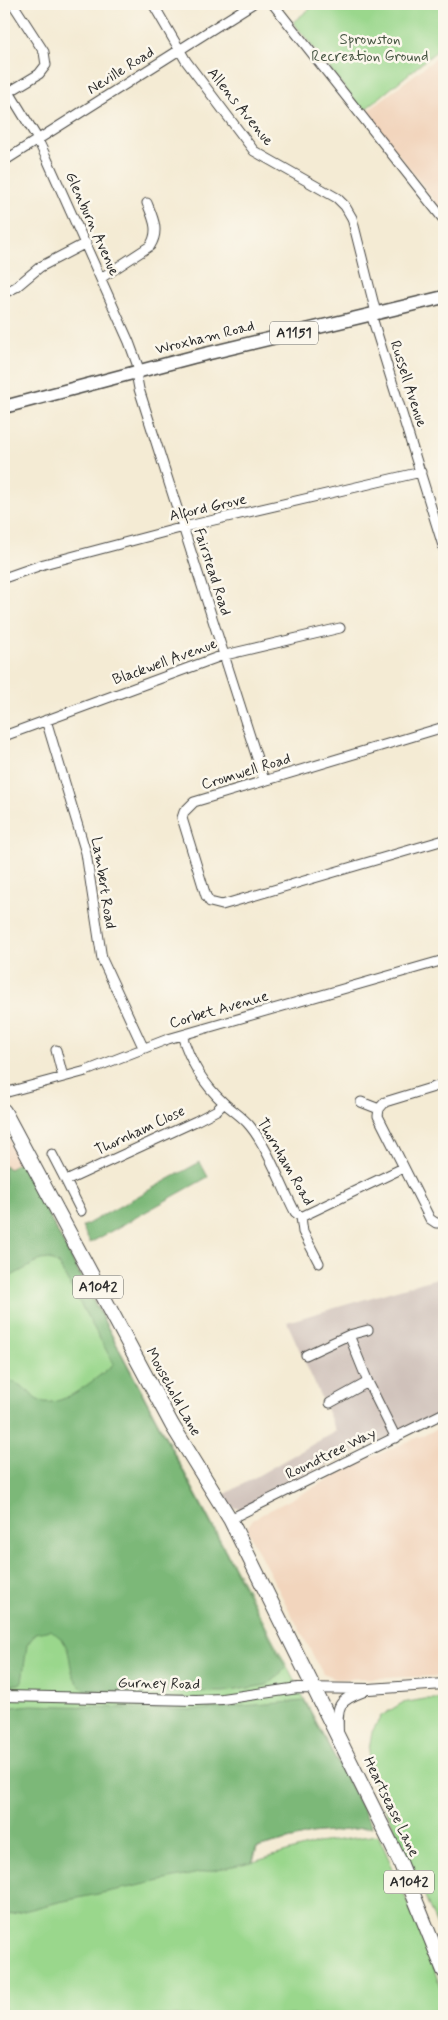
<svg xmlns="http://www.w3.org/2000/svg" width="448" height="2020" viewBox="0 0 448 2020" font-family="Mynerve,sans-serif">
<rect width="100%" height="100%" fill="#fbf7ec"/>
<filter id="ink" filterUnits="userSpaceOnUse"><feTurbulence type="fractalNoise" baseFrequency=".02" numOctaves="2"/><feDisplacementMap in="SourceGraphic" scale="10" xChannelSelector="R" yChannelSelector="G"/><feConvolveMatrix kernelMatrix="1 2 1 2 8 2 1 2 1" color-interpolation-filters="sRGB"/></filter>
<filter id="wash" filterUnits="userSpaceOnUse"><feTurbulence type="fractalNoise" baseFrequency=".0096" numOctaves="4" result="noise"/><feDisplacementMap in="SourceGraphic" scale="20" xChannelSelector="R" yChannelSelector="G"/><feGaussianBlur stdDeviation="1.12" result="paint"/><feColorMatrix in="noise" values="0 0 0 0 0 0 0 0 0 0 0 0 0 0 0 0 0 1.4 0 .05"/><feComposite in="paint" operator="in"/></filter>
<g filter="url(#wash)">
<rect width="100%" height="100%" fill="#f4ebd4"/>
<path fill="#f2d5bd" d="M444,52V213L366,112Z
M4,1131L20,1161L10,1169L4,1166Z
M444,1426V1676L336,1679L323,1674L249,1534L248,1526L253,1519L370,1458Z"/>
<path fill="#cfc1ba" d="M444,1276V1412L296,1479L242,1509L229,1507L222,1496L336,1431L287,1322Z"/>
<path fill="#9ad78c" stroke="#62815c" d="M316,4H444V45L363,111L293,22Z
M20,1161L372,1827L311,1834L257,1848L253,1862L317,1843L378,1835C395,1872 411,1910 426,1949C435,1971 444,1992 444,2015L4,2016V1166L10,1169Z
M425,1699H444V1943L415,1872L376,1788L368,1756L372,1732L381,1716L402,1703Z"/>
<path fill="#7bb878" stroke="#537252" d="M20,1161L286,1668L267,1685L223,1692L85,1690C66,1675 74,1662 65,1644C63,1639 55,1634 51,1630L36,1633L27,1645L22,1682L19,1684L4,1686V1378C12,1381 21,1385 28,1391C31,1393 33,1397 36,1399C58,1413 96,1378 114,1364L58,1264L49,1259L41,1260L4,1280V1166L10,1169Z
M200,1162L208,1177L90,1243L82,1227Z
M304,1701L372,1827L311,1834L256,1848L252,1862L59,1902L4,1916V1708L31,1705L194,1710Z"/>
</g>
<g filter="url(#ink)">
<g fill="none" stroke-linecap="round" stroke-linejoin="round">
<g stroke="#494844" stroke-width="11">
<path id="minor" d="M153,4L186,61L254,151L337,198L345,206L352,218L376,313
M273,4L444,220
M9,92L36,136L47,159L129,342L140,372
M4,95L39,74L46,65L44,52L13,4
M4,161L252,4
M101,278L150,246C160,231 153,218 147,203
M4,293L16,287L40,267L86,243
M371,314L444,549
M136,373L139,389L264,780
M4,578L44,564L184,527L421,472
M46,720L86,853L102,959L143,1047
M444,727L194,802L184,812L182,818L206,896L210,902L222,905L444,840
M4,736L221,656L340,628
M182,1035C190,1062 203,1084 224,1103C233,1111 243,1117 250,1126C268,1148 282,1187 295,1212L301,1217L303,1232L319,1263
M56,1050L63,1077
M444,1084L385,1102L379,1109L378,1116L430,1219L436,1223H444
M4,1093L86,1071L168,1039L444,960
M361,1102L379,1109
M52,1154L66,1181L196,1121L217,1110L224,1103
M66,1181L81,1211
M301,1217L403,1168
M349,1335L368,1382L396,1438
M306,1355L349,1335L368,1330
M330,1403L368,1382
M230,1519L444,1413"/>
</g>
<g stroke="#494844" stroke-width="12">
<path id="tertiary" d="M4,1696L196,1700L222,1699L298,1688L369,1689L444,1684
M338,1733C337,1705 337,1701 364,1691"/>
</g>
<g stroke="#494844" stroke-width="15">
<path id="primary" d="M4,407L193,357L444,297"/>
</g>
<g stroke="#494844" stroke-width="16">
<path id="trunk" d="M4,1111L172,1425L230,1519L400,1862L444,1971"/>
</g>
<use href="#minor" stroke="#fff" stroke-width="9"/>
<use href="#tertiary" stroke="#fff" stroke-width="10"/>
<use href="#primary" stroke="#fff" stroke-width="12"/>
<use href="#trunk" stroke="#fff" stroke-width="14"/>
</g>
</g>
<g text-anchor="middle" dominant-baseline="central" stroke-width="5" stroke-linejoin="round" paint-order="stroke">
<g fill="#fbf7ec" stroke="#696865" stroke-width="1">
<rect x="270" y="321.5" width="48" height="23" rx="4"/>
<rect x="73" y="1275.5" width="50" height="23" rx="4"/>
<rect x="384" y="1870.5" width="50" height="23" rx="4"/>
</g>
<g font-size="14" font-weight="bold" fill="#2b2b2b">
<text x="294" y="333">A1151</text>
<text x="98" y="1287">A1042</text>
<text x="409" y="1882">A1042</text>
</g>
<g font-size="15" fill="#475643" stroke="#fbf7ec">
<text x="370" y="40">Sprowston<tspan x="370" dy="17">Recreation Ground</tspan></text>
</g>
<g font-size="15" fill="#2b2b2b" stroke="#fbf7ec">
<text transform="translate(121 71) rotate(-32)">Neville Road</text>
<text transform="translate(240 107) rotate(51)">Allens Avenue</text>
<text transform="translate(92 224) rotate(66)">Glenburn Avenue</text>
<text transform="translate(205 338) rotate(-14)">Wroxham Road</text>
<text transform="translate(408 384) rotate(72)">Russell Avenue</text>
<text transform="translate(208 508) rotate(-13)">Alford Grove</text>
<text transform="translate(212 572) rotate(72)">Fairstead Road</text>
<text transform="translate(165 662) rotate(-20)">Blackwell Avenue</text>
<text transform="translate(246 772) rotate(-17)">Cromwell Road</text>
<text transform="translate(103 883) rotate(81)">Lambert Road</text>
<text transform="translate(219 1010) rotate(-16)">Corbet Avenue</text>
<text transform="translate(140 1131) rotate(-25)">Thornham Close</text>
<text transform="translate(285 1162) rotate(60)">Thornham Road</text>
<text transform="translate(173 1392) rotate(61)">Mousehold Lane</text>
<text transform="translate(331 1454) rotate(-26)">Roundtree Way</text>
<text transform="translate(159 1684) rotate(1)">Gurney Road</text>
<text transform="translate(391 1807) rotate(64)">Heartsease Lane</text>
</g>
</g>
<rect width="448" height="2020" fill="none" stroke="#fbf7ec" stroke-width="20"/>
</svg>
